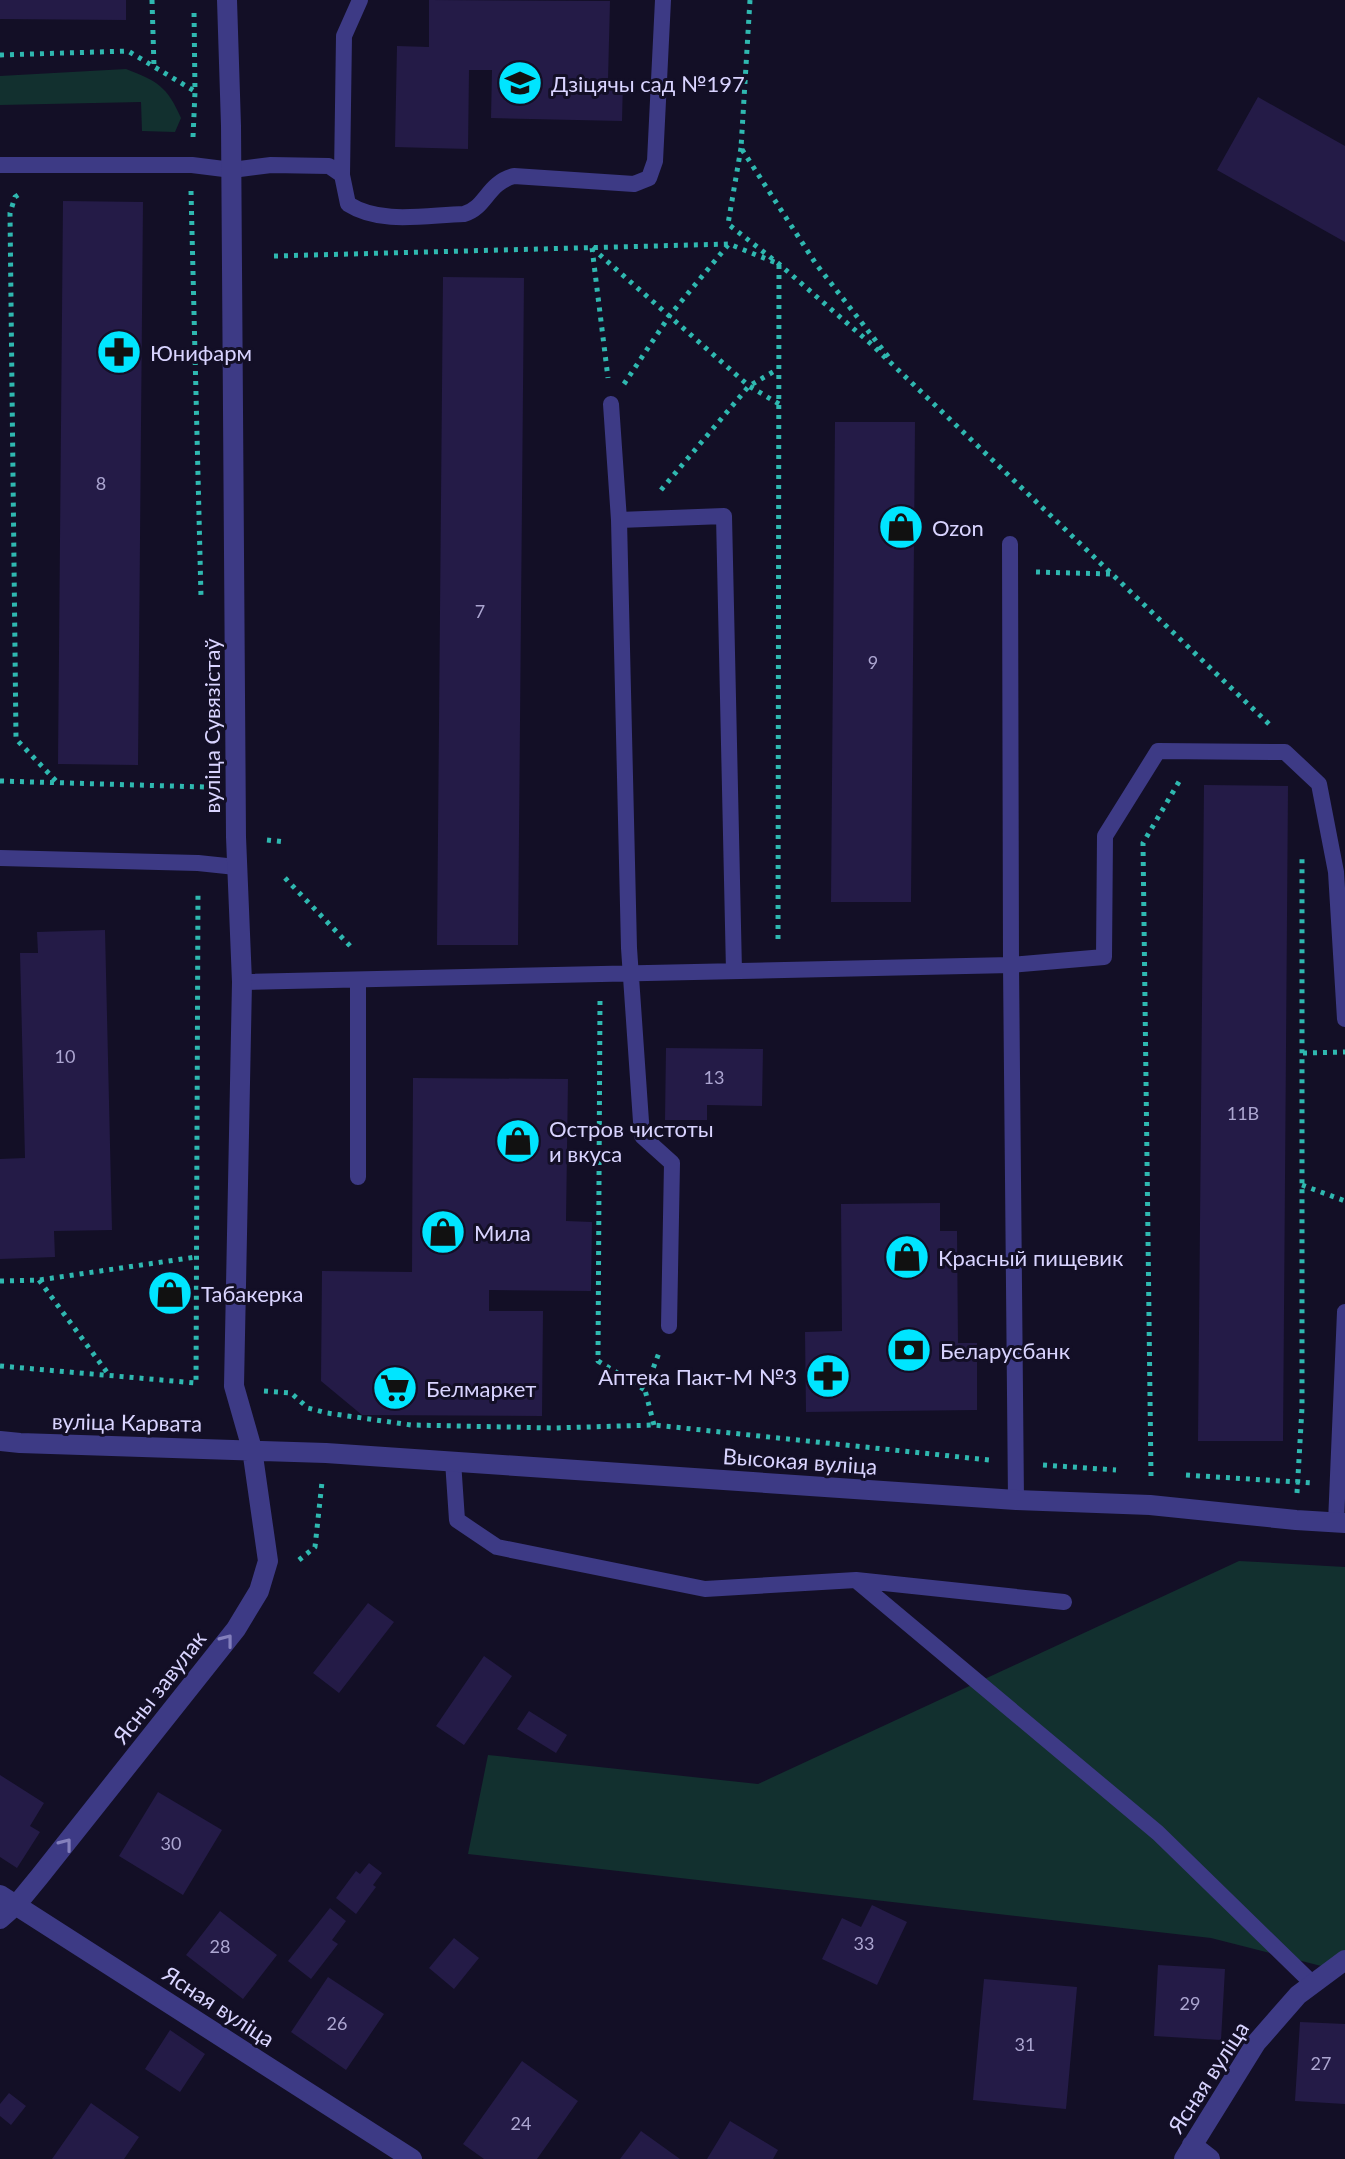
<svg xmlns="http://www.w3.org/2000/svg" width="1345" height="2159" viewBox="0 0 1345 2159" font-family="Lato,sans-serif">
<rect width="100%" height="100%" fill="#130f26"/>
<path fill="#12302f" d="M126,69C157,81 167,86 181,118L175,132L142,131L141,102L0,105V76Z
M1239,1561L1345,1567V1972L1211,1938L468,1854L488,1755L758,1784Z"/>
<path fill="#241b47" d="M0,0H126V20L0,19Z
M429,0L610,1L608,80H623L622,121L491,118L492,70H469L468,149L395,147L397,46L429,47Z
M1258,97L1345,146V242L1217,170Z
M63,201L143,202L138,765L58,764Z
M443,277L524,278L518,945H437Z
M835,422H915L911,902H831Z
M1204,785L1288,786L1283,1441H1198Z
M105,930L112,1230L54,1231L55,1257L0,1259V1159L25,1158L20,953H38L37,932Z
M666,1048L763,1049L762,1106L707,1105V1120H665Z
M413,1078L568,1079L566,1221L592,1222L591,1291L489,1290V1311H543L542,1416L362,1415L321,1381L322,1271L412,1272Z
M940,1203V1231H957L958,1343H977V1410L806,1412L805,1332L842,1331L841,1204Z
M368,1603L394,1622L339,1693L313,1673Z
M484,1656L512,1676L464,1745L436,1726Z
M529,1711L567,1735L556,1753L517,1729Z
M0,1775L44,1803L30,1826L40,1832L17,1868L0,1857Z
M158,1792L222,1830L183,1895L119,1856Z
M369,1863L382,1873L373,1885L376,1887L356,1914L336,1898L356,1871L360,1874Z
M872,1905L907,1922L877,1985L822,1959L842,1918L861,1927Z
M330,1908L346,1921L332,1940L338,1944L311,1979L288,1961Z
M220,1911L277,1955L243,1999L186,1955Z
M454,1938L479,1958L454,1989L429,1968Z
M1158,1965L1225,1969L1221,2040L1154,2036Z
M328,1977L384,2014L346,2070L291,2032Z
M984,1979L1077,1987L1066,2109L973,2100Z
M1300,2022L1345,2024V2104L1295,2101Z
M170,2030L205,2054L180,2092L145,2069Z
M522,2061L578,2101L537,2159H484L463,2144Z
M9,2093L26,2106L11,2125L0,2116V2104Z
M91,2103L139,2137L124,2159H52Z
M730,2121L778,2150L773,2159H707Z
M641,2131L680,2159H620Z"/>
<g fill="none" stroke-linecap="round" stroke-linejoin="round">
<path stroke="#2fb8b0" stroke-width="5" stroke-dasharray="4 6" stroke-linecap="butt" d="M152,0L154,67
M750,0L741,148L816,264L890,359
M0,55L128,51L196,92
M193,137L195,92L194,11
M741,148L728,224L779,264L870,343L1270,725
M191,191L201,597
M18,195L15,197L10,213L16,739L57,782
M592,248L608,378
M592,248L749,386L779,404
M274,256L729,244L779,264L778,945
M624,384L670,315L728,245
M661,490L749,386L778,369
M1036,572L1110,574
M0,781L205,787
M267,840L285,842
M285,878L354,950
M600,1001L598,1361L645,1390
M1303,1053L1345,1052
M1302,1185L1345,1201
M39,1280L109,1375
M0,1281L39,1280L196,1257
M0,1366L196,1383L198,890
M264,1391L291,1393L308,1408L327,1413L411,1425L554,1428L654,1425L989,1460
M654,1425L645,1390L660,1350
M1043,1465L1116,1470
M1186,1475L1312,1483
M1151,1476L1143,843L1180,780
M1297,1493L1302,1408V855
M299,1560L315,1547L322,1482"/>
<path stroke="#3d3a85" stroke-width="16" d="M0,165H192L232,170L271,165L329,166L342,175L348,204C381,225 426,215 464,214C486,208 487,183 514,176L634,184L649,178L655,161L663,0
M342,175L344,36L360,0
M611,404L619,520
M1010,544L1011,965L1016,1500
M0,858L198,863L236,867
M358,980V1177
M242,982L1011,965L1104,957L1105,836L1158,751L1285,752L1319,784L1336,872L1345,1019
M669,1326L672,1163L642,1136L629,948L619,520L724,516L734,971
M453,1461L457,1520L497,1547L705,1589L856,1580L1064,1602
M1336,1522L1345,1312
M857,1581L1158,1833L1313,1984"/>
<path stroke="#3d3a85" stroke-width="20" d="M0,1441L20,1443L326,1453L1016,1500L1150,1505L1296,1520L1345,1523
M0,1895L412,2159
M0,1919L17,1904L40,1876L236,1629L259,1591L268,1561L252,1449L234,1386L242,982L236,837L231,126L227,0
M1192,2145L1210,2159
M1184,2159L1256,2043L1298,1995L1345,1960"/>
</g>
<defs><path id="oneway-chevron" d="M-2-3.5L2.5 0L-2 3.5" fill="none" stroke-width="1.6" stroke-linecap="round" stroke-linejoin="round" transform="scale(2)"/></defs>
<g stroke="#837fbc">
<use href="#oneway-chevron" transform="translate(227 1640) rotate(-52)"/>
<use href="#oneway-chevron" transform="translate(66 1844) rotate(-52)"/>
</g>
<defs>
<g id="school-disc" transform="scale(2.3)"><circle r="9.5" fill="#00e5ff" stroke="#130f26"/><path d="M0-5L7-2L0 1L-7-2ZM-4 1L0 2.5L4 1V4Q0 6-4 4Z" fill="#111"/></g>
<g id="pharmacy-disc" transform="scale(2.3)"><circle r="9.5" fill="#00e5ff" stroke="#130f26"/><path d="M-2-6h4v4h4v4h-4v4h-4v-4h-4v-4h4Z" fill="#111"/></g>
<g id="shop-disc" transform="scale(2.3)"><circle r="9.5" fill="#00e5ff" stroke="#130f26"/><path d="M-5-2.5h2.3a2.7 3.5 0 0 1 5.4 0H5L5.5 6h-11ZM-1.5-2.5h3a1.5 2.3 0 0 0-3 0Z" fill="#111"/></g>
<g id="bank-disc" transform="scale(2.3)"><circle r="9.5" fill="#00e5ff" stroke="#130f26"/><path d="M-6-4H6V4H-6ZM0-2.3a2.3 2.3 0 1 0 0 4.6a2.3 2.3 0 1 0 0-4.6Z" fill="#111"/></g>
<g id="supermarket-disc" transform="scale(2.3)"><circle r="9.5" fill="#00e5ff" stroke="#130f26"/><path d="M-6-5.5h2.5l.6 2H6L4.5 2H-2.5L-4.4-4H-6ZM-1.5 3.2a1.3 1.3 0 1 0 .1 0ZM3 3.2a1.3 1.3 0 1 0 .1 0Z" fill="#111"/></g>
</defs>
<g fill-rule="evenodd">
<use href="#school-disc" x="520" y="83"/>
<use href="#pharmacy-disc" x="119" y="352"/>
<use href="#shop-disc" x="901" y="527"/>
<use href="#shop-disc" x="518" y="1141"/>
<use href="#shop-disc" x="443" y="1232"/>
<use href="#shop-disc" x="907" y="1257"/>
<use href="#shop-disc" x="170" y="1293"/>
<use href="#bank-disc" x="909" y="1350"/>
<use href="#pharmacy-disc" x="828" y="1376"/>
<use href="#supermarket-disc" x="395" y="1388"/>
</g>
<g text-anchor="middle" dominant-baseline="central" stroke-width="6" stroke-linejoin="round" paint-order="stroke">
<g font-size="18" fill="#aca6d1">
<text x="101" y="483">8</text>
<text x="480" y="611">7</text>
<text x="873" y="662">9</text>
<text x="65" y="1056">10</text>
<text x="714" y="1077">13</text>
<text x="1243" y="1113">11В</text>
<text x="171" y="1843">30</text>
<text x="864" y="1943">33</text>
<text x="220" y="1946">28</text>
<text x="1190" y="2003">29</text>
<text x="337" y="2023">26</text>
<text x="1025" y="2044">31</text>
<text x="1321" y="2063">27</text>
<text x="521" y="2123">24</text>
</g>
<g font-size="22" fill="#d9d4ff" stroke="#130f26" text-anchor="start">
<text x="551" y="83">Дзіцячы сад №197</text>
<text x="150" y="352">Юнифарм</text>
<text x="932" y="527">Ozon</text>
<text x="549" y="1128">Остров чистоты<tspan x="549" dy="25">и вкуса</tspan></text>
<text x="474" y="1232">Мила</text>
<text x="938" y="1257">Красный пищевик</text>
<text x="201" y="1293">Табакерка</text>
<text x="940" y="1350">Беларусбанк</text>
<text x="797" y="1376" text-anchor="end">Аптека Пакт-М №3</text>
<text x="426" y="1388">Белмаркет</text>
</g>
<g font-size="22" fill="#d9d4ff" stroke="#130f26">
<text transform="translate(211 726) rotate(-90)">вуліца Сувязістаў</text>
<text transform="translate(127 1422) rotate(1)">вуліца Карвата</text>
<text transform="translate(800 1461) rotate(4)">Высокая вуліца</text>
<text transform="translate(159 1687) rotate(-52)">Ясны завулак</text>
<text transform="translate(219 2006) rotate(33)">Ясная вуліца</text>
<text transform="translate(1208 2077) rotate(-57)">Ясная вуліца</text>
</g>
</g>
</svg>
